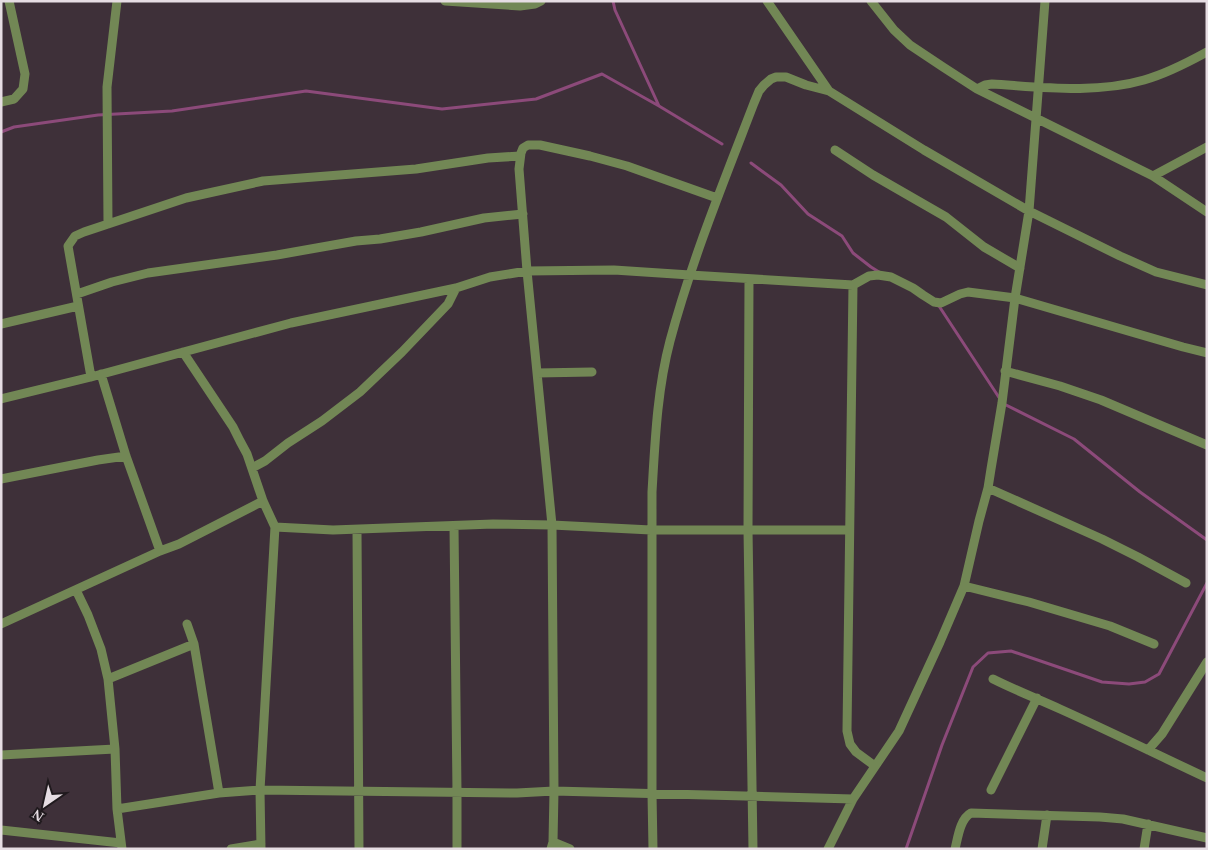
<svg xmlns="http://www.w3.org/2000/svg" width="1208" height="850" viewBox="0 0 1208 850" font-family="'Times New Roman',serif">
<rect width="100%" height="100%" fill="#3e3039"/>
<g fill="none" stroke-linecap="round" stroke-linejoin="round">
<path stroke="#8c4a7a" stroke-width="3" d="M613,1L615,10L659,106L722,144
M1,132L14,127L98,115L172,111L306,91L442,109L536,99L602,74L659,106
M751,163L781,185L808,214L842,236L853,253L871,267L879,272
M936,305L939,306L1000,399
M1004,404L1074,439L1140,492L1207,540
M906,849L942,745L973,667L988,653L1011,651L1102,682L1129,684L1145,682L1159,674L1207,583"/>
<path stroke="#728755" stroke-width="9" d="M445,1L520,6L535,4L541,1
M767,1L829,91
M871,1L894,30L910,45L943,67L977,89L1153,176L1207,212
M977,89L985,85L992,84C1041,87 1096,94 1144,80C1166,74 1187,63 1207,52
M1,102L14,99L23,89L25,74L9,1
M835,150L873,175L946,217L984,247L1020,268
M1153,176L1207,147
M108,224L107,87L117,1
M749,279L748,530L753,849
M853,285L847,731L850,744L856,752L875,766
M77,294L112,282L148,273L277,255L356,241L380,239L421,232L484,218L523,214
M1,324L78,306
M183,352L233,427L240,441L247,454L263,501L275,527L260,790L261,849
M1005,371L1060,386L1101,400L1207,445
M537,373L592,372
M101,374L126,456L160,551
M91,377L68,246L75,236L84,232L186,198L263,181L416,169L488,158L520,156
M1,399L91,377L291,323L456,288L490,277L527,271L614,270L690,275L853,285L869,276L878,275L891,277L913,288L923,295L934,302L941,303L960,294L968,292L1015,298L1183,347L1207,353
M252,468L265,461L288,443L322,421L360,392L402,352L448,304L456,288
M1,479L98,460L126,456
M988,488L1102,539L1138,557L1186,583
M454,526L457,792V849
M275,527L333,530L493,524L552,525L651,530H849
M357,530L359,849
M964,586L1029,602L1110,626L1154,644
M76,590L88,615L101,649L108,679L115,749L117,809L122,849
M1,624L160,551L179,544L263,501
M187,624L194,644L219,793
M108,679L194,644
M993,679C1015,690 1038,699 1060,709C1109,731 1158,755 1207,778
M1148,750L1162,734L1207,662
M1,755L115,749
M991,790L1037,698
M117,809L219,793L260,790L517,793L554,791L853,799
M1,830L121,843
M553,842L570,849
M231,849L261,844
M551,849L553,842L554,791L552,525L527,271L519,169L521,153L523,148L528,145H540L590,156L627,166L717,198
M653,849L652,794V492C655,442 657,390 670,341C692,259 724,181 754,103L759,91L764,85L771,79L776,77H786L806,85L829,91L924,150L1029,211L1120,256L1156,272L1207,285
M828,849L853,799L899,731L940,642L964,586L979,521L988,488L991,469L1002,403L1015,298L1029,211L1045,1
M955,849C958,837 960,819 971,813L1100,817L1123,819L1207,838
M1042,849L1047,815
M1144,849L1148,824"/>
</g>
<rect width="1208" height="850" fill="none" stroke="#e6dde3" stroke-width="5"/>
<g transform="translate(45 805) rotate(214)" stroke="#201a1e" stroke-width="4" paint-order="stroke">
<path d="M0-4L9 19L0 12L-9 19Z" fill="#e6dde3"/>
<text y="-8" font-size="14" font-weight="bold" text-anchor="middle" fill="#e6dde3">N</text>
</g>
</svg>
